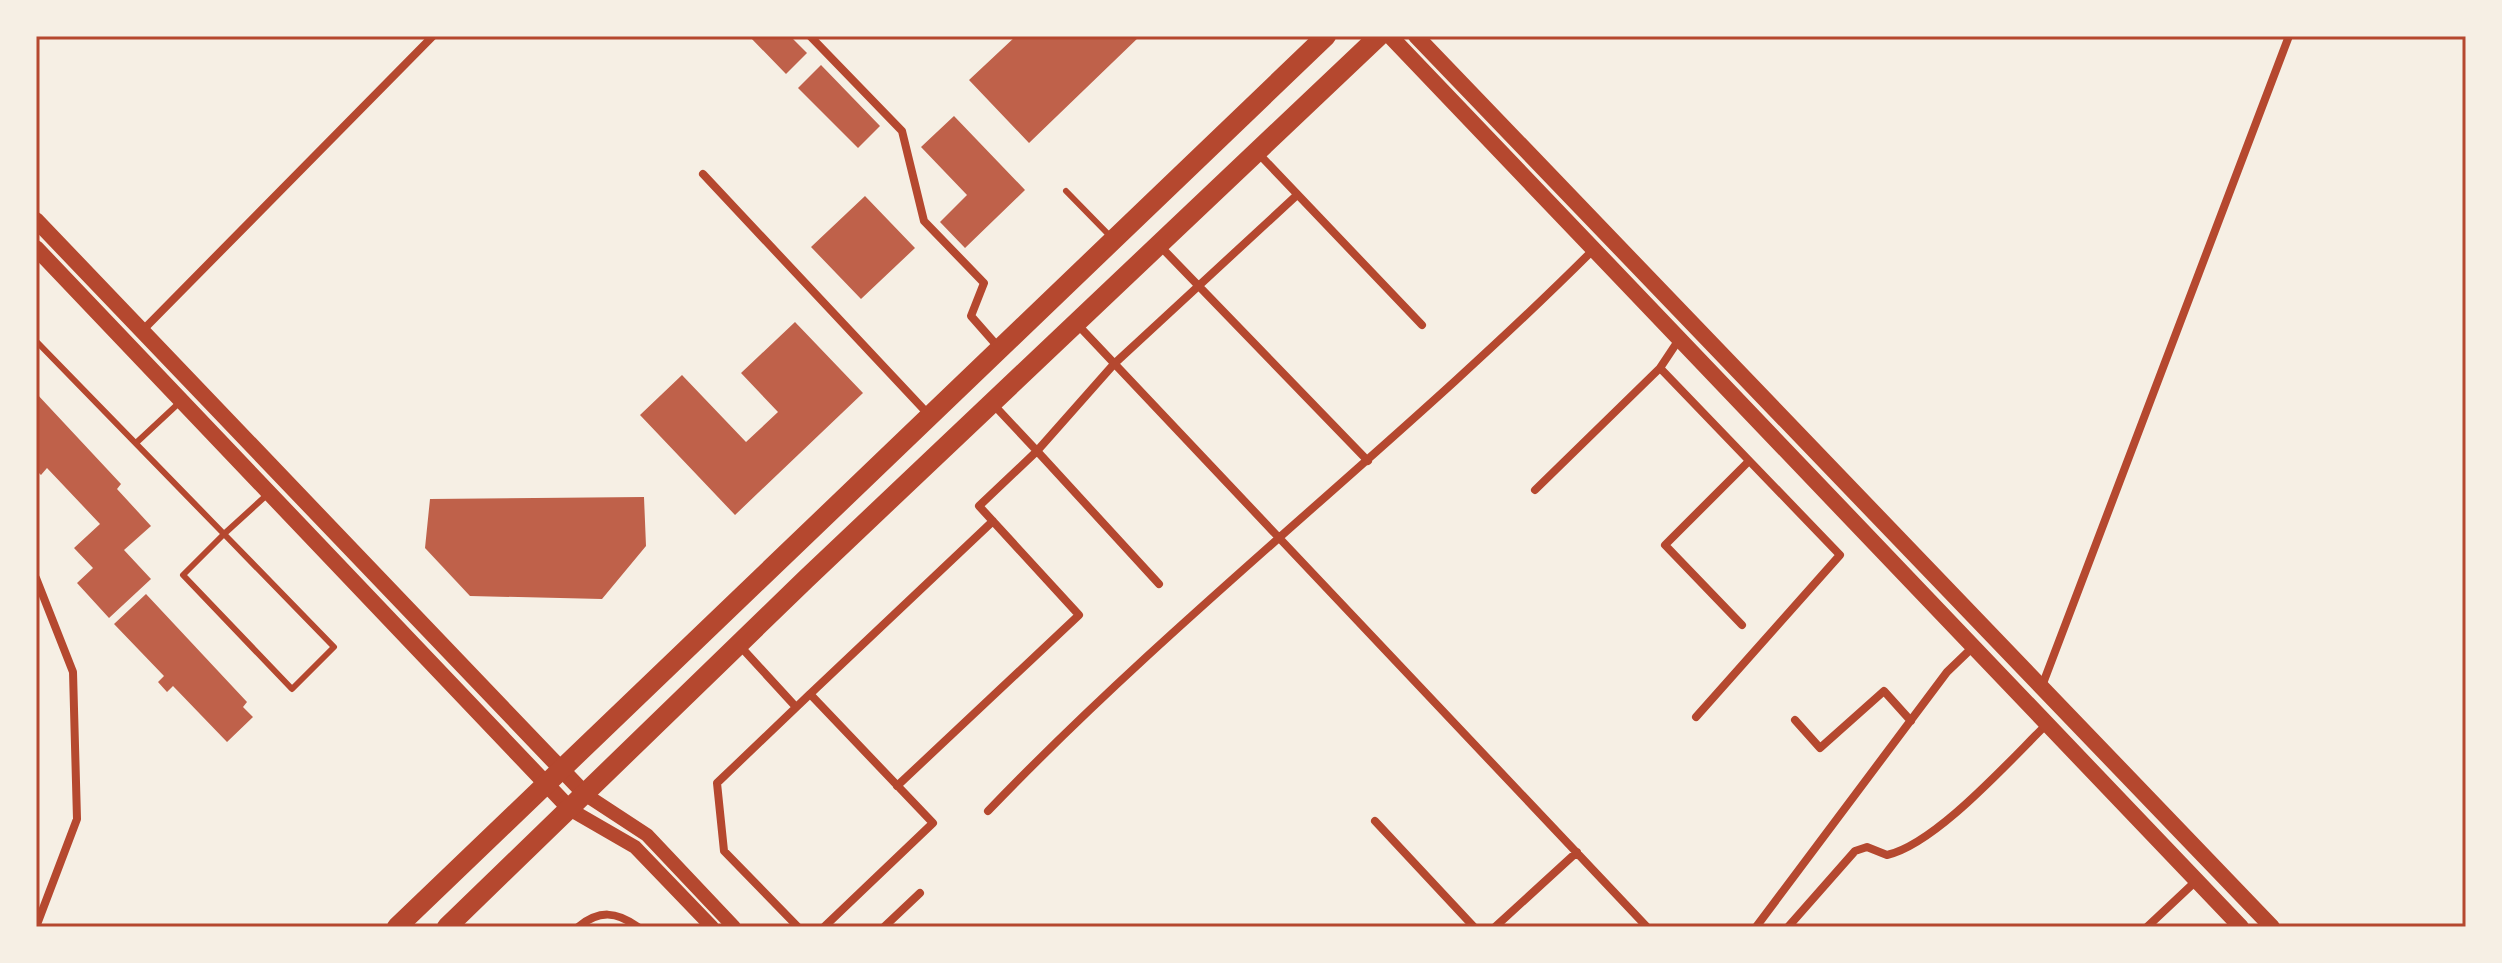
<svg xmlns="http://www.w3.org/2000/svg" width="2502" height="963" viewBox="0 0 2502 963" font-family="'Varela Round',sans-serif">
<rect width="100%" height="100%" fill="#f6efe4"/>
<path fill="#bf614a" d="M749,36H790L807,53L786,74Z
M1016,36H1140L1029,143L969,80Z
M821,65L880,126L858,148L798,88Z
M954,116L1025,190L965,248L940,222L967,195L921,147Z
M865,196L915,248L861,299L811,247Z
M795,322L863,393L735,515L640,415L682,375L746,442L778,412L741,373Z
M36,393L121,484L117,489L151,526L124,550L151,579L109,618L77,583L93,568L74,548L100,524L47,468L41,475L36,470Z
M644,497L646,546L602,599L470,596L425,548L430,499Z
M146,594L247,702L243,707L253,717L227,742L173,686L167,692L158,682L164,676L114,624Z"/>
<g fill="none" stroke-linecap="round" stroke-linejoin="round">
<path stroke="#b5482f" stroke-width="6" d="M1066,191L1111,237
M36,341L224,534L269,493
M136,443L180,402
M224,534L334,647L292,689L183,575Z"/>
<path stroke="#b5482f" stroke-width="8" d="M810,36L902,131L924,221L984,283L971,316L1000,349
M1257,152L1422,325
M703,174L930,416
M1160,246L1368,461
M1076,323L1647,927
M143,330L433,36
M1680,338L1660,368L1840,555L1696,717
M1535,490L1660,368
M36,578L73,672L77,819L36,927
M1159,584L1037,451L1114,364L1297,195
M1742,625L1665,545L1749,461
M740,646L796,707
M2042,686L2289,36
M809,695L993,521
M1795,720L1820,748L1884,691L1911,721
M897,786L1079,615L979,506L1037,451L992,403
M988,811C1179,612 1399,444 1594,249
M1375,821L1474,927
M578,927C599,910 616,911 638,927
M798,927L724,851L717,783L810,694L933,823L824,927
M884,927L920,893
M1495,927L1577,852
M1756,927L1947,672L1973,647
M1788,927L1855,851L1867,847L1887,855C1936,844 2010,760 2047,724
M2147,927L2196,881"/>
<path stroke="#b5482f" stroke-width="14" d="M586,795L647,835L734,927
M571,810L635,847L712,927"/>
<path stroke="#b5482f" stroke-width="16" d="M1390,36L2241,927
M1416,36L2272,927
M36,220L586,795
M36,248L571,810"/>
<path stroke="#b5482f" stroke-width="20" d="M397,927L1326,36
M447,927L806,579L1379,36"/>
</g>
<rect width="2502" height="963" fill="none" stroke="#f6efe4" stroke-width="76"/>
<rect x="38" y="38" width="2426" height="887" fill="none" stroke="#b5482f" stroke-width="3"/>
</svg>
